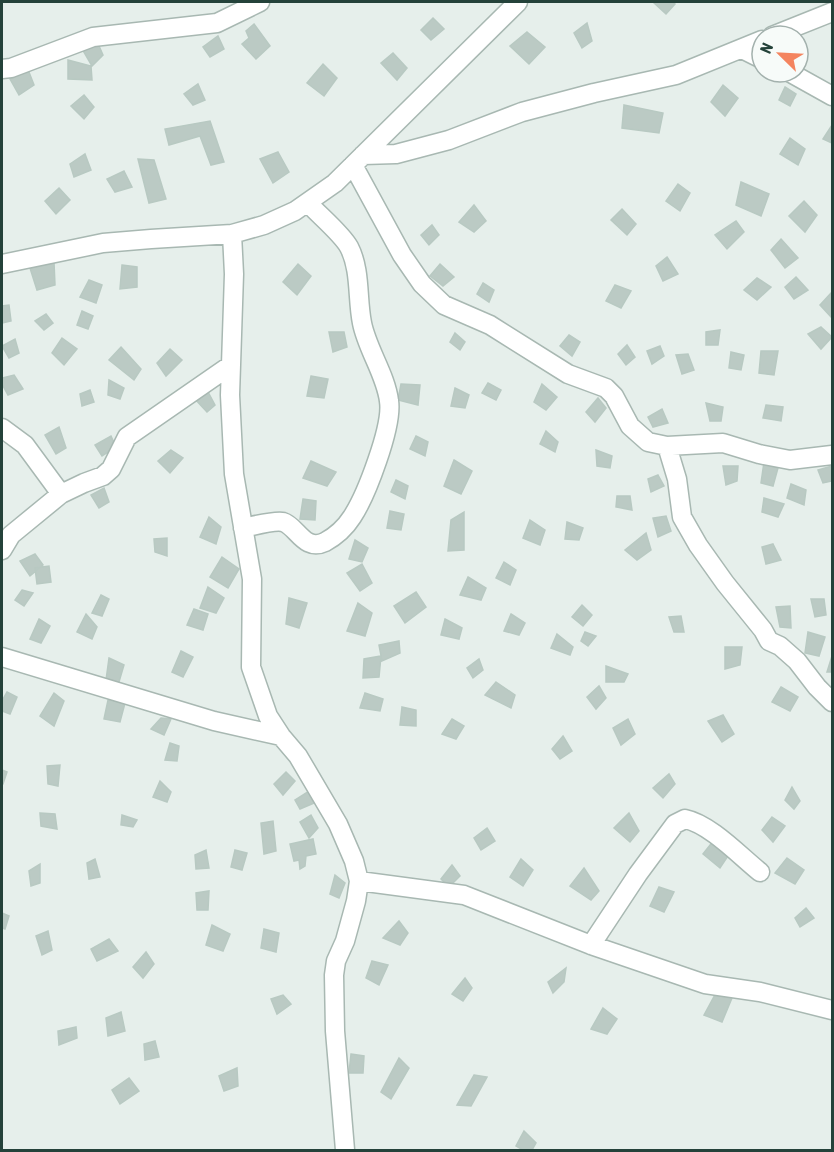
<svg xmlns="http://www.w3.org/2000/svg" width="834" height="1152" viewBox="0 0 834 1152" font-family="'Asap Condensed',sans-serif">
<rect width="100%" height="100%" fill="#e6efeb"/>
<path fill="#bbcac4" stroke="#b8c9c2" stroke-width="1.5" d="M653,2H673L675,4L666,14Z
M433,18L444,29L431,40L421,30Z
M587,23L592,41L582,48L574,33Z
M254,24L270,46L256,59L242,44L249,38L246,31Z
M527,32L545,47L529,64L510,46Z
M218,36L224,49L210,57L203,47Z
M96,39L103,55L92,66L81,47Z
M393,53L407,68L397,80L381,63Z
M68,60L91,66L92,80L68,79Z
M323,64L337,78L324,96L307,83Z
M27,67L34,85L19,95L10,79Z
M198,84L205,100L193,105L184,94Z
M723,85L738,98L725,116L711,102Z
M785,87L796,94L790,106L779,100Z
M84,95L94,107L84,119L71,106Z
M624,105L663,113L659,133L622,128Z
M210,121L224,162L211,165L200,136L169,145L165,129Z
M832,125V143L823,139Z
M790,138L805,149L798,165L780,154Z
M278,152L289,172L273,183L260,159Z
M85,154L91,170L74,177L70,164Z
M138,159L154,160L166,199L149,203Z
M124,171L132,187L115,192L107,179Z
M741,182L769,194L761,216L736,205Z
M678,184L690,193L680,211L666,201Z
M59,188L70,200L56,214L45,201Z
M804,201L817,215L805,232L789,216Z
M474,205L486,221L474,232L459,222Z
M622,209L636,224L627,235L611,220Z
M736,221L744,232L727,249L715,235Z
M432,225L439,235L429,245L421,235Z
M781,239L798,258L785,268L771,250Z
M667,257L678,274L663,281L656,266Z
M54,262L55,285L37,290L30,268Z
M298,264L311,276L297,295L283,282Z
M440,264L454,277L443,286L430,276Z
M122,265L137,267V287L120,289Z
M796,277L808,290L794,299L785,287Z
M757,278L771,287L757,300L744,290Z
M89,280L102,285L96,303L80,297Z
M483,283L494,290L489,302L477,294Z
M615,285L631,291L621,308L606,301Z
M831,293L832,295L831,317L820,305Z
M9,305L11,321L2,323V306Z
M82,311L93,316L88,329L77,325Z
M46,314L53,323L44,330L35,321Z
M821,327L832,337L821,349L808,334Z
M720,330L718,345H706V332Z
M329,332H344L347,347L333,352Z
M455,333L465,342L460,350L450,342Z
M569,335L580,342L572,356L560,346Z
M62,338L77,349L64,365L52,353Z
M15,339L19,353L9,358L2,346Z
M627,345L635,357L626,365L618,354Z
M660,346L664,356L652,364L647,351Z
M121,347L141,369L134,380L109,360Z
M170,349L182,360L166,376L157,363Z
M761,351H778L774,375L759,373Z
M731,352L744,355L741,370L729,368Z
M688,354L694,370L682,374L676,355Z
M14,375L23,389L8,395L2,384V378Z
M311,376L328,379L324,398L307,396Z
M109,380L124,388L120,399L108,395Z
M488,383L501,390L496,400L482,393Z
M401,384L420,385L418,405L398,400Z
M542,384L557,397L546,410L534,402Z
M455,388L469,395L465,408L451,406Z
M90,390L94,402L82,406L80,394Z
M207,390L215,405L207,412L195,399Z
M598,398L606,408L595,422L586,412Z
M706,403L723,407L721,421H710Z
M766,405L783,407L781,421L763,418Z
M662,409L668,423L653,427L648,417Z
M59,427L66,448L56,454L45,435Z
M546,431L558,442L555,452L540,444Z
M111,436L116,447L102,456L95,445Z
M416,436L428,442L425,456L410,449Z
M171,450L183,458L170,473L158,461Z
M596,450L612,456L610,468L597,466Z
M454,460L472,471L461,494L444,486Z
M311,461L336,472L327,486L303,478Z
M764,462L778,468L773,486L761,483Z
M723,466H738L737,481L726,485Z
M832,466V481L823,483L818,470Z
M658,475L664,486L651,492L648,479Z
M396,480L408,486L405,499L391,492Z
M791,484L806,490L804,505L787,498Z
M104,488L109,502L99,508L91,495Z
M617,496H630L632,510L616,507Z
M764,498L784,504L778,517L762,512Z
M303,499L316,501L315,520L300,519Z
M390,511L404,514L401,530L387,528Z
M464,512V550L448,551L451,520Z
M666,516L671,531L658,537L653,518Z
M209,517L221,527L216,544L200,537Z
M530,520L545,530L540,545L523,538Z
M567,522L583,528L579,540L565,539Z
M646,533L651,550L637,560L625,550Z
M167,538V556L155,552L154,539Z
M355,540L368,548L362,562L349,559Z
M773,544L781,560L766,564L762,547Z
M35,554L43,565L30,576L20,561Z
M222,557L239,569L228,588L210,577Z
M504,562L516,570L510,585L496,578Z
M362,564L372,583L360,591L347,573Z
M49,566L51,582L37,584L35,568Z
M468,577L486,588L481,600L460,595Z
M208,587L224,598L216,613L200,608Z
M22,590L33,593L24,606L15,600Z
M416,592L426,607L405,623L394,606Z
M101,595L109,599L102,616L92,613Z
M289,598L307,603L299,628L286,624Z
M811,599H824L826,615L815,617Z
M358,603L372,613L365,636L347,631Z
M582,605L592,615L583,626L572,617Z
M790,606L791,628L780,627L776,607Z
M194,609L208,614L203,630L187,625Z
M86,614L97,627L92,639L77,632Z
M511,614L525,623L519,635L504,631Z
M681,616L684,632H674L669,617Z
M39,619L50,626L41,643L30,639Z
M445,619L462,628L459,639L441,635Z
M585,632L596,636L588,646L581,641Z
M808,632L825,637L819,656L805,653Z
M557,634L573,647L570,655L551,648Z
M399,641L400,653L382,661L379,645Z
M725,647H742L740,665L725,669Z
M181,651L193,657L183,677L172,672Z
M381,656L379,677L363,678L364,659Z
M832,656V672H827Z
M109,658L124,665L119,682L106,680Z
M479,659L483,670L473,678L467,668Z
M606,666L628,674L624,682H606Z
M496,682L515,695L511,708L485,695Z
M599,686L606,698L596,709L587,697Z
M781,687L798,697L790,711L772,702Z
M7,692L17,697L10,714L2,711V701Z
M54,693L64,701L54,726L40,716Z
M365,693L383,699L380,711L360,708Z
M108,700L125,703L120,722L104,719Z
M402,707L416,710V726L400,725Z
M723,715L734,734L722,742L708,721Z
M161,718L171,719L164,735L151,729Z
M452,719L464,726L456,739L442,734Z
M628,719L635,734L621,745L613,728Z
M563,736L572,751L560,759L552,749Z
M170,743L179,746L177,761L165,760Z
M60,765L58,786L48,784L47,766Z
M2,770L7,772L3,784H2Z
M286,772L295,781L283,795L274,784Z
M669,774L675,784L663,798L653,788Z
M160,781L171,792L167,802L153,797Z
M792,787L800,801L794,809L785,800Z
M309,791L314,803L300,809L295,800Z
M40,813L55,814L57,829L41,826Z
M629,813L639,831L630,842L614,828Z
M122,815L137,820L133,827L121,825Z
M311,815L318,828L309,838L300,822Z
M772,817L785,826L773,842L762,830Z
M273,821L276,851L264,854L261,823Z
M487,828L495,841L481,850L474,838Z
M313,839L316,854L306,856L305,866L300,869L299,860L294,861L290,844Z
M714,840L730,853L720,868L703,854Z
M206,850L209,868L196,869L195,855Z
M235,850L247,853L242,870L231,867Z
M787,858L804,870L795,884L775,873Z
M95,859L100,877L89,879L87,863Z
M521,859L533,870L523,886L510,877Z
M40,864V883L31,886L29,871Z
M452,865L460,876L449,887L441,879Z
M584,868L599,891L591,900L570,886Z
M335,875L345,883L339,898L330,894Z
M659,887L674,892L664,912L650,906Z
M209,891L208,910H197L196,893Z
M806,908L814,918L800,927L795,918Z
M2,913L9,916L5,929L2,928Z
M399,921L408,933L400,945L383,938Z
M212,925L230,934L223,951L206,945Z
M264,929L279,933L276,952L261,948Z
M48,931L52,950L42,955L36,936Z
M109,939L118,951L97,961L91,949Z
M146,952L154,964L143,978L133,967Z
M372,961L388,965L379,985L366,978Z
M566,968L564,982L553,993L548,982Z
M465,978L472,988L463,1001L452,994Z
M716,993L732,998L722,1022L704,1015Z
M283,995L291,1004L277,1014L271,999Z
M603,1008L617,1019L607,1034L591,1029Z
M121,1012L125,1031L108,1036L106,1018Z
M76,1027L77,1038L59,1045L58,1031Z
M155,1041L159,1057L145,1060L144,1044Z
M351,1054L364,1056L363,1073H349Z
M399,1058L409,1068L391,1099L381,1092Z
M237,1068L238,1086L224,1091L219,1076Z
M474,1075L487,1077L471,1106L457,1105Z
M129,1078L139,1091L120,1104L112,1090Z
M524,1131L536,1143L532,1150H523L516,1146Z"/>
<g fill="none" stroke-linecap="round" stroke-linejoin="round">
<g stroke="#a8b8b2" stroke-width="21">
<path id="minor" d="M772,36L832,12
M742,49L762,59
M2,69L11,68L93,37L217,23L260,2
M789,72L832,96
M363,155L396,154L449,140L522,112L594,93L676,75L762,40
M353,165L402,255L422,284L444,305L490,325L568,374L606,388L614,396L630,426L648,442L667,446L723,443L759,454L790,460L832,455
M232,234L234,274L230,395L234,474L252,579L251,667L268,716L281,736L298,756L338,824L354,861L359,881L356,901L345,941L336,961L334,975L335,1031L345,1150
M2,264L103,243L151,239L232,234L264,225L295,211L335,183L518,2
M2,428L25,445L61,494
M667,446L677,479L682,517L698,545L725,583L763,630L769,641L780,646L797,661L817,687L832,702
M243,528C252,526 275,520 283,522C297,526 304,552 325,542C336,536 345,528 352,517C366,496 393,426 389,401C386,375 367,349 362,323C357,299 361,270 349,247C342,234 319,215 308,203
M2,550L11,535L61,494L84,483L103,476L111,469L127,437L231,365
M2,657L214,721L281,736
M359,881L464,895L591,945L705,984L760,992L832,1010
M591,945L638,874L675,824L685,819C710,824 740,856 760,872"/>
</g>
<use href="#minor" stroke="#fff" stroke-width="18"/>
</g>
<rect width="834" height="1152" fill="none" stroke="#24423a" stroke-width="6"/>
<g transform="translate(780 54) rotate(294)"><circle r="28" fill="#f7fbf9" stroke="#a3b1ad" stroke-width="1.5"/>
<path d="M0-4.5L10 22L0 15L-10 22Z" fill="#f4845f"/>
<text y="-9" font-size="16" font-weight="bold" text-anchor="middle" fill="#24423a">N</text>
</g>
</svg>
